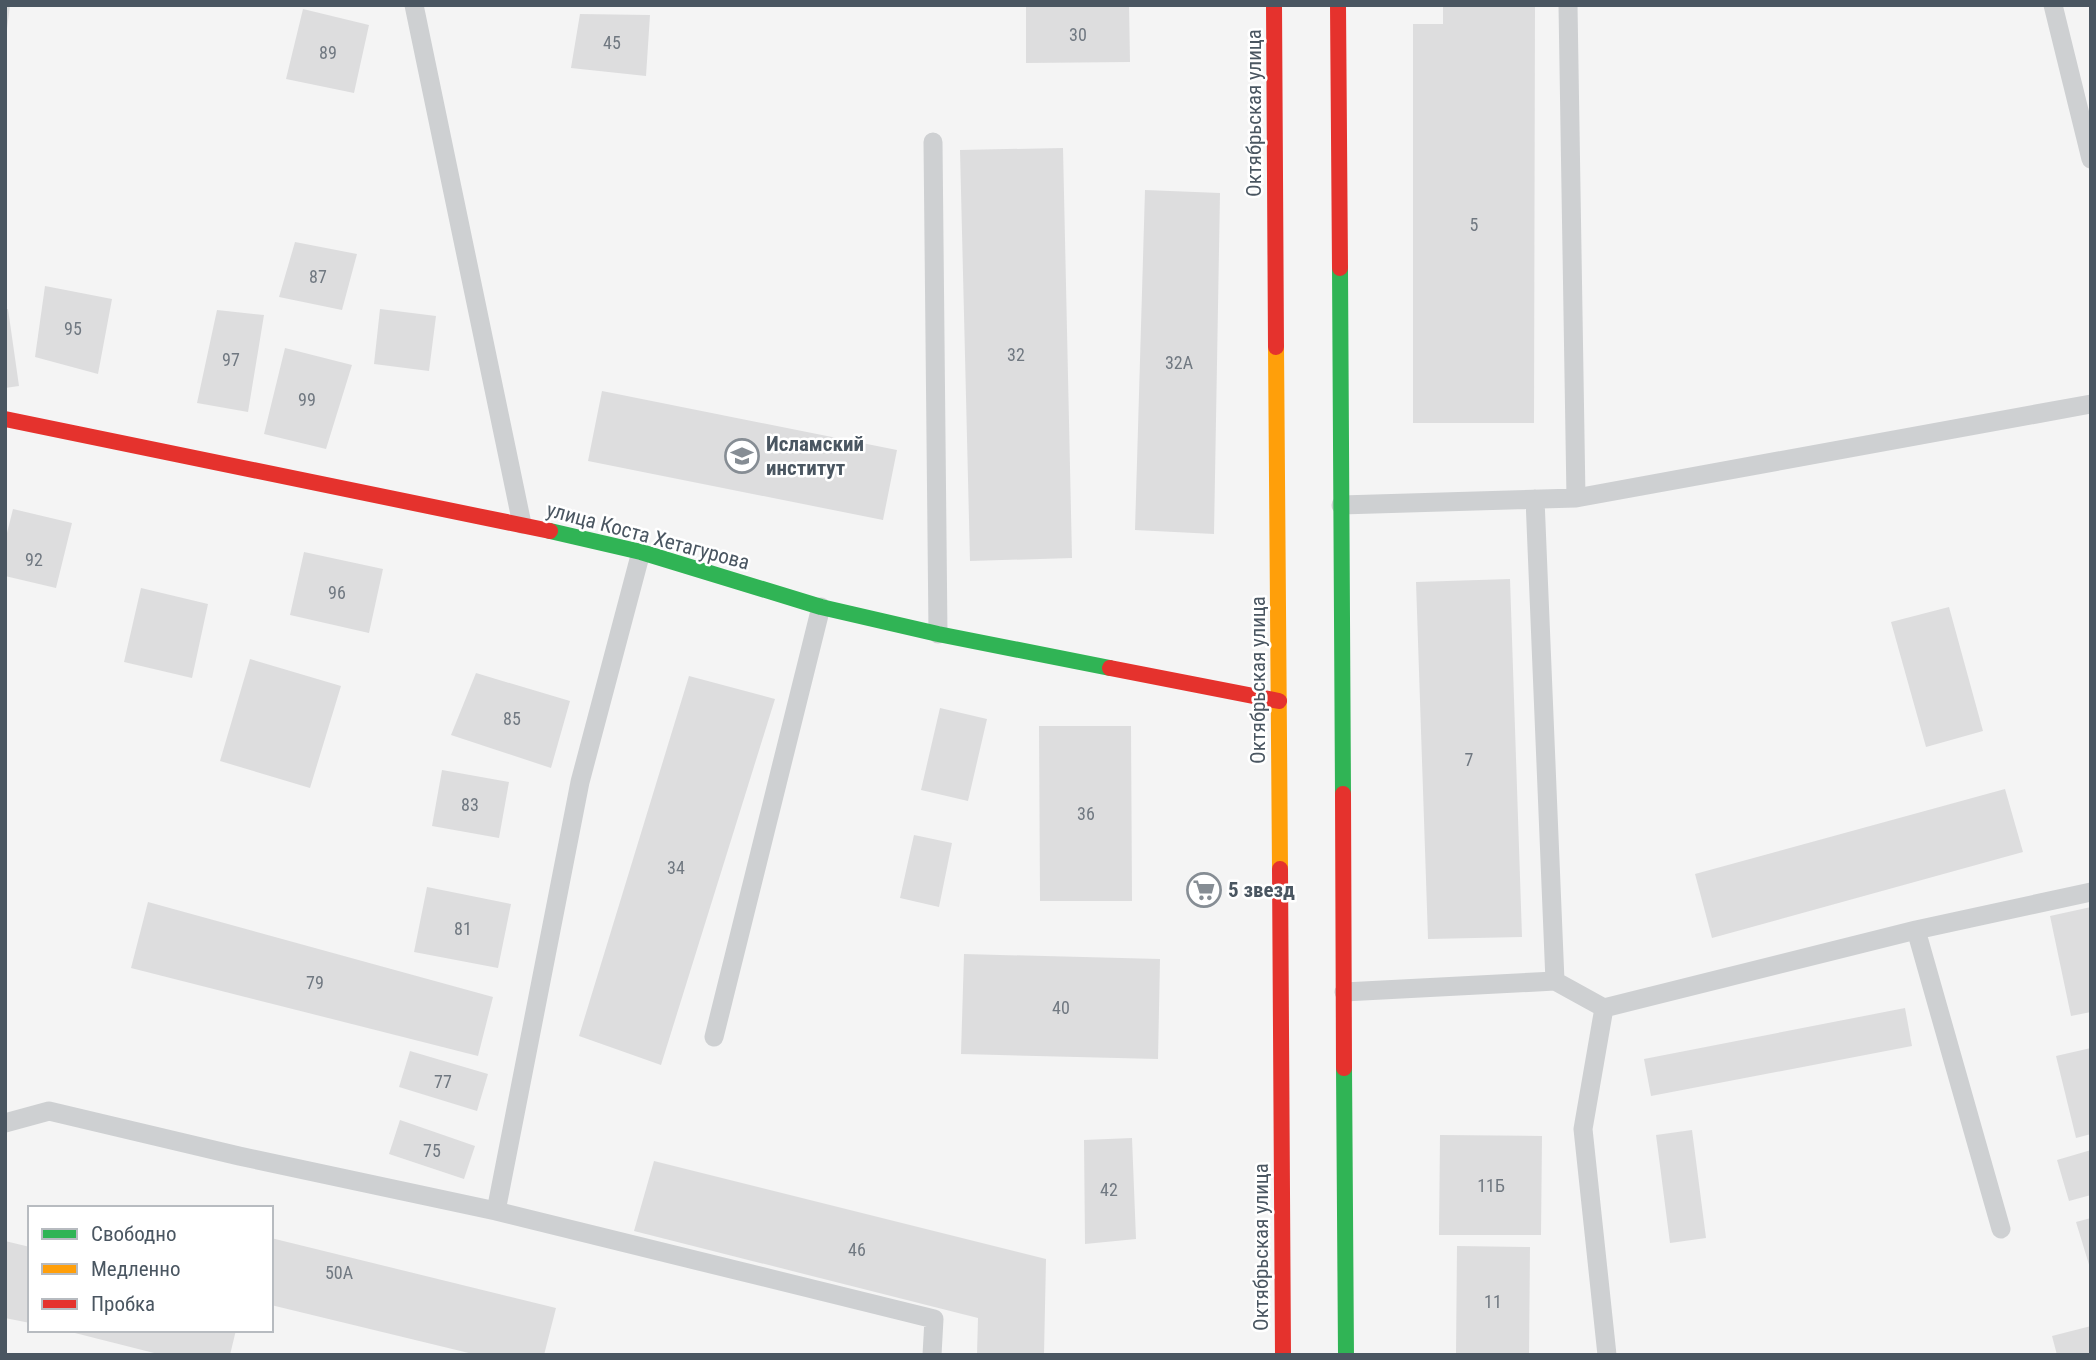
<svg xmlns="http://www.w3.org/2000/svg" width="2096" height="1360" viewBox="0 0 2096 1360" font-family="'Roboto Condensed',sans-serif">
<rect width="100%" height="100%" fill="#f4f4f4"/>
<path fill="#ddddde" d="M5,5H10L7,29H5Z
M1026,5H1129L1130,62L1026,63Z
M1443,5H1535L1534,423H1413V24H1443Z
M303,9L369,25L354,93L286,79Z
M580,14L650,15L646,76L571,68Z
M1063,148L1072,558L970,561L960,150Z
M1145,190L1220,193L1214,534L1135,530Z
M295,242L357,254L342,310L279,297Z
M45,286L112,299L98,374L35,357Z
M8,309L19,386L5,388V310Z
M380,309L436,316L429,371L374,364Z
M217,310L264,315L248,412L197,403Z
M285,348L352,365L326,449L264,434Z
M602,391L897,450L883,520L588,461Z
M13,509L72,523L56,588L5,576V541Z
M304,552L383,569L369,633L290,615Z
M1510,579L1522,937L1428,939L1416,582Z
M141,588L208,604L192,678L124,662Z
M1949,607L1983,731L1926,747L1891,622Z
M250,659L341,686L310,788L220,761Z
M476,673L570,701L551,768L451,735Z
M689,676L775,699L661,1065L579,1036Z
M940,708L987,719L968,801L921,790Z
M1039,726H1131L1132,901H1040Z
M442,770L509,782L499,838L432,826Z
M2005,789L2023,852L1712,938L1695,874Z
M914,835L952,843L939,907L900,898Z
M427,887L511,904L498,968L414,952Z
M148,902L493,997L478,1056L131,968Z
M2091,907V1012L2071,1016L2050,916Z
M964,954L1160,959L1158,1059L961,1054Z
M1905,1008L1912,1046L1651,1096L1644,1059Z
M2091,1048V1134L2076,1138L2056,1056Z
M410,1051L488,1074L477,1111L399,1087Z
M400,1120L475,1146L464,1179L389,1154Z
M1692,1130L1706,1238L1670,1243L1656,1135Z
M1440,1135L1542,1136L1541,1235H1439Z
M1132,1138L1136,1239L1085,1244L1084,1140Z
M2091,1150V1195L2069,1201L2057,1160Z
M654,1161L1046,1259L1044,1355H977L978,1318L634,1231Z
M2091,1218V1267L2090,1268L2076,1222Z
M271,1238L556,1308L544,1355H477L271,1305Z
M5,1241L30,1247V1323L5,1318Z
M1457,1246L1530,1247L1529,1355H1456Z
M2091,1326V1355H2057L2052,1336Z
M63,1330H236L230,1355H162Z"/>
<g fill="none" stroke-linecap="round" stroke-linejoin="round">
<path stroke="#ced0d2" stroke-width="19" d="M414,5L522,524
M2053,5L2091,159
M933,142L938,634
M1576,498L2091,404
M1535,499L1555,981L1604,1008L1916,930L2001,1229
M1341,505L1576,498L1568,5
M1916,930L2091,892
M1344,992L1555,981
M1604,1008L1583,1129L1607,1355
M714,1037L821,607
M5,1123L49,1111L239,1156L496,1211L934,1319L932,1355
M496,1211L580,782L641,552"/>
<path stroke="#30b455" stroke-width="16" d="M1340,268L1343,794
M550,531L641,552L821,607L938,634L1110,668
M1344,1068L1346,1355"/>
<path stroke="#ff9f0a" stroke-width="16" d="M1276,347L1280,869"/>
<path stroke="#e5322d" stroke-width="16" d="M1274,5L1276,347
M1338,5L1340,268
M5,419L550,531
M1110,668L1279,701
M1343,794L1344,1068
M1280,869L1283,1355"/>
</g>
<defs>
<g id="university-ring" transform="scale(1.75)"><circle r="9.5" fill="#fff" stroke="#868d94" stroke-width="1.5"/><path d="M0-5L7-2L0 1L-7-2ZM-4 1L0 2.5L4 1V4Q0 6-4 4Z" fill="#868d94"/></g>
<g id="supermarket-ring" transform="scale(1.75)"><circle r="9.5" fill="#fff" stroke="#868d94" stroke-width="1.5"/><path d="M-6-5.5h2.5l.6 2H6L4.5 2H-2.5L-4.4-4H-6ZM-1.5 3.2a1.3 1.3 0 1 0 .1 0ZM3 3.2a1.3 1.3 0 1 0 .1 0Z" fill="#868d94"/></g>
</defs>
<g fill-rule="evenodd">
<use href="#university-ring" x="742" y="456"/>
<use href="#supermarket-ring" x="1204" y="890"/>
</g>
<g text-anchor="middle" dominant-baseline="central" stroke-width="5" stroke-linejoin="round" paint-order="stroke">
<g font-size="18" fill="#707881">
<text x="1078" y="34">30</text>
<text x="612" y="42">45</text>
<text x="328" y="52">89</text>
<text x="1474" y="224">5</text>
<text x="318" y="276">87</text>
<text x="73" y="328">95</text>
<text x="1016" y="354">32</text>
<text x="231" y="359">97</text>
<text x="1179" y="362">32А</text>
<text x="307" y="399">99</text>
<text x="34" y="559">92</text>
<text x="337" y="592">96</text>
<text x="512" y="718">85</text>
<text x="1469" y="759">7</text>
<text x="470" y="804">83</text>
<text x="1086" y="813">36</text>
<text x="676" y="867">34</text>
<text x="463" y="928">81</text>
<text x="315" y="982">79</text>
<text x="1061" y="1007">40</text>
<text x="443" y="1081">77</text>
<text x="432" y="1150">75</text>
<text x="1491" y="1185">11Б</text>
<text x="1109" y="1189">42</text>
<text x="857" y="1249">46</text>
<text x="339" y="1272">50А</text>
<text x="1493" y="1301">11</text>
</g>
<g font-size="21" fill="#4a5661" stroke="#fff">
<text transform="translate(1254 113) rotate(-90)">Октябрьская улица</text>
<text transform="translate(648 536) rotate(15)">улица Коста Хетагурова</text>
<text transform="translate(1258 680) rotate(-90)">Октябрьская улица</text>
<text transform="translate(1261 1247) rotate(-90)">Октябрьская улица</text>
</g>
<g font-size="21" font-weight="bold" fill="#4a5661" stroke="#fff" text-anchor="start">
<text x="766" y="444">Исламский<tspan x="766" dy="24">институт</tspan></text>
<text x="1228" y="890">5 звезд</text>
</g>
</g>
<rect width="2096" height="1360" fill="none" stroke="#4a5661" stroke-width="14"/>
<rect x="28" y="1206" width="245" height="126" fill="#ffffff" stroke="#b7bbc0" stroke-width="2"/>
<rect x="42" y="1229" width="35" height="10" fill="#30b455" stroke="#b7bbc0" stroke-width="2"/>
<text x="91" y="1241" font-size="21" fill="#4a5661">Свободно</text>
<rect x="42" y="1264" width="35" height="10" fill="#ff9f0a" stroke="#b7bbc0" stroke-width="2"/>
<text x="91" y="1276" font-size="21" fill="#4a5661">Медленно</text>
<rect x="42" y="1299" width="35" height="10" fill="#e5322d" stroke="#b7bbc0" stroke-width="2"/>
<text x="91" y="1311" font-size="21" fill="#4a5661">Пробка</text>
</svg>
